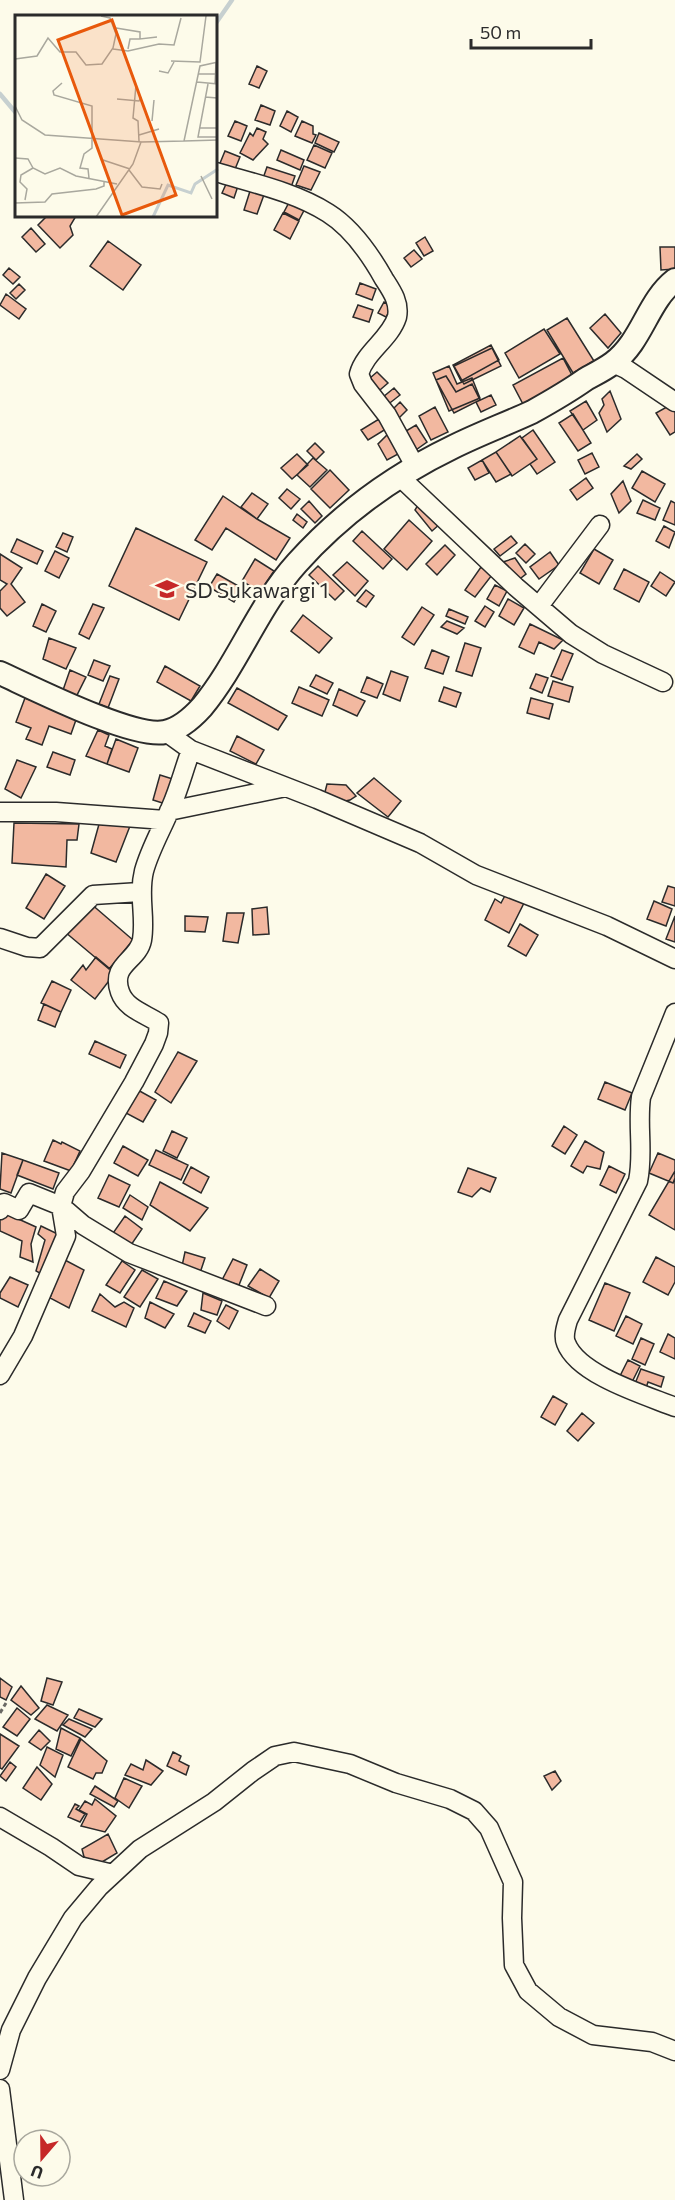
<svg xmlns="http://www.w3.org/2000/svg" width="675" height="2200" viewBox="0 0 675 2200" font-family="Commissioner,sans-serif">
<rect width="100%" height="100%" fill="#fdfbea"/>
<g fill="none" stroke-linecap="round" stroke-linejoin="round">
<path stroke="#c7d0d0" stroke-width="4.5" d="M216,23L232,0
M0,94L16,113"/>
</g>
<path fill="#f2b8a0" stroke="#2b2b2b" stroke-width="1.5" d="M257,66L267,71L259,88L249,84Z
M261,105L275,111L270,125L255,120Z
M287,111L298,117L291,132L280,126Z
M235,121L247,126L241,141L228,136Z
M302,121L313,126V134L316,135L312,143L295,136Z
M257,128L266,132L263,139L268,144L253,160L240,153L250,133L253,136Z
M319,133L339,142L334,152L315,143Z
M314,145L332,153L325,168L307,160Z
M281,150L304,160L300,170L277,160Z
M225,151L240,157L233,174L218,168Z
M304,166L320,172L311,190L296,185Z
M267,167L295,176L289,193L261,184Z
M227,182L238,186L234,198L222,193Z
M251,188L265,192L257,214L244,210Z
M295,191L310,199L299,220L284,212Z
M283,213L299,221L290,239L274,230Z
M47,216H76L70,226L73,235L60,248L38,225Z
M31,228L45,244L36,252L22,237Z
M425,237L433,251L424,256L416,243Z
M108,241L141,265L123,290L90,266Z
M660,247H675V269L661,270Z
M414,250L422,259L411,267L404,258Z
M9,268L20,277L13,284L3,275Z
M360,283L376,289L372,300L356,294Z
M19,284L25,290L16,299L10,293Z
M6,294L26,309L19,319L0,305Z
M384,302L392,306L386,317L378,313Z
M358,305L373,310L369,322L353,317Z
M605,314L621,333L608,348L590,328Z
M567,318L594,361L573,373L547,330Z
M544,329L560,354L519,378L505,353Z
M491,345L499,360L461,381L453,365Z
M492,348L501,366L464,384L454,366Z
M563,358L574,379L524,406L513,385Z
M449,366L457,384L472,378L480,398L449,411L433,373Z
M377,372L388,383L373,396L363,384Z
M446,376L456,392L472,384L480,400L454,413L436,380Z
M394,388L400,395L386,406L377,402Z
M610,391L621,419L607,432L599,413L604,405L602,399Z
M491,395L496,405L481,412L476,402Z
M586,401L597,420L583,430L570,411Z
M400,402L407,410L394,423L387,415Z
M672,404L675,409V432L670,435L656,413Z
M435,407L448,432L431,440L419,416Z
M573,414L591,443L578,451L559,423Z
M379,419L386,429L368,440L361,430Z
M416,425L427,442L413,452L401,434Z
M533,430L555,462L537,474L530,464L537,459L522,438Z
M389,433L400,453L387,460L378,444Z
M520,436L537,459L512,476L496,452Z
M315,443L324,452L316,460L307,451Z
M496,452L511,474L496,482L482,460Z
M592,453L599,467L585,474L578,460Z
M297,454L308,465L292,479L281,468Z
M637,454L642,459L631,469L624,466Z
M313,458L327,470L310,487L297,475Z
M482,460L489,473L475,480L468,468Z
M330,470L349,490L330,508L311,489Z
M642,471L665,484L655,502L632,488Z
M586,478L593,488L577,500L570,490Z
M623,481L631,501L619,513L611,494Z
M287,489L300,499L291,509L279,498Z
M252,493L268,504L257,519L241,507Z
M223,496L257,519L290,538L276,560L226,528L212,550L195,540Z
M421,500L441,523L432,531L415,510Z
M643,500L660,508L655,520L637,513Z
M309,501L322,516L315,523L301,509Z
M671,501L675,503V525L663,520Z
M297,514L307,522L303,528L293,520Z
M409,520L432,541L407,570L384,549Z
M664,526L675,532L669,548L656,541Z
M136,528L207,562L179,620L109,586Z
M362,531L392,559L383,569L353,541Z
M63,533L73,537L67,552L56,547Z
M511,536L517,543L500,556L494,549Z
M17,539L43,551L37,564L11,552Z
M525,544L535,554L526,563L516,553Z
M445,545L455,555L437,575L426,564Z
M594,549L613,560L599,584L580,573Z
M55,551L69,558L59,578L45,571Z
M550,552L559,565L539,579L530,567Z
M0,554L22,568L11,584L25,602L7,616L0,608V591L7,584L0,580Z
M515,558L526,574L517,581L503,562Z
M255,559L274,571L260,592L242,581Z
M347,562L368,581L355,596L333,575Z
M318,566L344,591L335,600L309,575Z
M481,567L492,575L475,597L465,590Z
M624,569L649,582L639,602L614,589Z
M660,572L675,582L666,596L651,586Z
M217,574L242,588L234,602L209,587Z
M495,585L507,591L499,606L487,599Z
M366,590L374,596L366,607L357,601Z
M508,599L524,608L514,625L499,616Z
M42,604L56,611L46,632L33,626Z
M93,604L104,608L89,639L79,634Z
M485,606L494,612L485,627L475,621Z
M422,607L434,615L414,645L402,637Z
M449,609L468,617L465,624L446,616Z
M303,615L332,638L319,653L291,631Z
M447,621L464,628L457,634L441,627Z
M530,624L563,640L554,649L539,642L534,654L519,647Z
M49,638L76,648L66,669L43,659Z
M465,643L481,648L472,676L456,671Z
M432,650L449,657L443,674L425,668Z
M562,650L573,654L562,680L551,676Z
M94,660L110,666L103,681L88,675Z
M165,666L200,686L191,701L157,682Z
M70,670L86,677L76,697L62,693Z
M391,671L408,677L400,701L383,694Z
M536,674L548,678L542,693L530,688Z
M316,675L333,683L327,694L310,686Z
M110,676L119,679L108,708L99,704Z
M367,677L383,684L377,698L361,692Z
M553,681L573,687L569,702L548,696Z
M299,687L329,700L322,716L292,703Z
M444,687L461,693L456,707L439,701Z
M237,688L287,716L278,730L228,703Z
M339,689L365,701L357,716L333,705Z
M25,698L77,717L71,734L49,726L42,745L26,739L31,728L16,722Z
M531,698L553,704L549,719L527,713Z
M98,730L109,735L105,746L112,749L107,764L86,756Z
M237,736L264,750L256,764L230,751Z
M116,739L138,748L129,772L107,764Z
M53,752L75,760L70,775L47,767Z
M17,760L36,767L21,798L5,789Z
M160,775L179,781L172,806L153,800Z
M374,778L401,801L388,817L357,793Z
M327,784L346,785L356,796L350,800L336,803L324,796Z
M101,817L130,826L116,862L91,853Z
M14,823L79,824L77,840H67L66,867L12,863Z
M46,874L65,886L44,919L26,908Z
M668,886L675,888V906L662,902Z
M508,890L526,899L509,933L485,920L495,899L501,903Z
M654,901L672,909L666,926L647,919Z
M90,903L133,940L109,969L65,932Z
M267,907L269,934L253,935L252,909Z
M227,913H244L238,943L223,941Z
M185,916L208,917L205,932L185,931Z
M675,916V942L666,939Z
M520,924L538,935L526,956L508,946Z
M96,957L115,973L95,999L71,980L83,965L86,970Z
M52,981L71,990L61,1012L41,1003Z
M44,1004L61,1012L55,1027L38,1020Z
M95,1041L126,1055L120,1068L89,1054Z
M178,1052L197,1061L171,1103L155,1092Z
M605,1082L632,1093L625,1110L598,1099Z
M136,1089L156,1100L143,1122L124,1112Z
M564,1126L577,1135L565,1154L552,1146Z
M172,1131L187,1138L177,1158L163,1151Z
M53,1140L61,1144L62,1142L80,1151L71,1171L44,1161Z
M585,1141L604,1152L600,1169L587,1166L583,1173L571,1166Z
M123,1146L148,1160L138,1176L114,1163Z
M156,1150L188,1165L181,1180L149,1165Z
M2,1153L23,1160L11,1193L0,1189Z
M658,1153L675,1160V1178L673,1183L649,1173Z
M23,1160L59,1173L53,1189L17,1175Z
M609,1166L625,1174L616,1193L600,1185Z
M191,1167L209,1177L201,1193L183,1183Z
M468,1168L496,1178L490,1192L481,1188L472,1197L458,1192Z
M675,1171V1230L649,1215Z
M109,1175L130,1185L119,1207L98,1198Z
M160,1182L208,1208L190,1231L150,1205Z
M130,1195L148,1207L142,1220L123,1208Z
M3,1212L36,1227L31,1244L33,1262L20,1257L22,1241L0,1231V1218Z
M125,1216L142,1229L129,1248L111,1236Z
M41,1226L64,1237L45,1276L36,1271L45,1240L38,1234Z
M185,1252L205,1258L200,1273L182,1266Z
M656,1257L675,1267V1282L668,1295L643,1282Z
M63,1259L84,1270L69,1308L50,1298Z
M233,1259L247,1265L239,1285L222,1280Z
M122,1261L135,1270L120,1293L106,1285Z
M260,1269L279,1281L269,1298L248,1286Z
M142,1270L158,1279L140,1307L124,1297Z
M10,1277L28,1285L18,1307L0,1298V1293Z
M164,1281L187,1291L177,1306L156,1298Z
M605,1283L630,1293L614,1331L589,1320Z
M203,1293L222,1301L217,1315L201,1310Z
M100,1294L115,1307L124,1302L134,1308L126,1327L92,1311Z
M150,1302L174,1314L165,1328L145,1318Z
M226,1305L238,1311L229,1329L217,1321Z
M194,1313L211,1321L205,1333L188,1326Z
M626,1316L642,1324L633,1344L616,1336Z
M668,1334L675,1338V1359L660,1352Z
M641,1338L654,1344L645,1365L632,1359Z
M628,1360L640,1366L631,1384L619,1378Z
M641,1369L664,1377L661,1387L648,1382L645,1391L634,1386Z
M553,1396L567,1404L555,1425L541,1417Z
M582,1413L594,1423L578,1441L567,1431Z
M0,1678L12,1687L6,1700L0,1697Z
M47,1678L62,1682L53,1705L41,1701Z
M21,1686L39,1708L31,1715L11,1700Z
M47,1705L68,1715L57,1731L35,1719Z
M17,1708L30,1719L17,1736L3,1727Z
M79,1709L102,1719L95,1727L74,1718Z
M69,1719L92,1729L85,1737L63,1725Z
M61,1728L80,1738L71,1756L56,1749Z
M39,1730L50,1741L41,1750L29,1742Z
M0,1734L19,1746L2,1769L0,1768Z
M81,1739L107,1761L102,1773H96L93,1779L68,1767Z
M47,1747L63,1755L55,1777L40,1765Z
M173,1752L181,1756L179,1761L189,1766L186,1775L167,1766Z
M146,1760L163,1771L151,1785L125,1775L131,1764L143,1770Z
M10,1762L16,1767L6,1781L0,1776Z
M37,1767L52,1784L41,1800L23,1788Z
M555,1771L561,1781L552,1790L544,1776Z
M124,1778L142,1786L129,1808L115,1798Z
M95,1786L118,1801L114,1807L90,1794Z
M95,1799L116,1816L105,1832L81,1826L87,1814L79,1810L85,1801L92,1805Z
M75,1804L79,1806L76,1809L85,1814L80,1822L68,1817Z
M108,1834L117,1853L97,1865L84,1857L82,1849Z"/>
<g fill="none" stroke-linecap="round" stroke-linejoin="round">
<g stroke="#2b2b2b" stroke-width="21">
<path id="minor" d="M216,172C252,183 295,192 328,213C352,228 370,254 384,279C391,290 400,302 397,317C390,339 365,352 359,374L363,384L387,415L415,466
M613,363L626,369L675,402
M400,477L516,587L571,634L603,654L663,682
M539,606L600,525
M166,732L191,750L317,799L420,843L476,875L607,926L675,959
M169,811L286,787
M0,812H56L165,820
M0,938L27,947L40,948L93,895L140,892
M675,1013L641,1097C637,1126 644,1153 638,1181L568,1320C566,1327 563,1336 566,1343C578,1375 645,1395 675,1407
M0,1210L4,1203L19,1210L29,1193L61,1206L83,1225L129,1253L266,1306
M0,1375L23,1336L66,1236L61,1206L65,1192L81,1171L134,1082L154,1044L158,1033L159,1023C146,1014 126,1009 120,992C110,964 138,961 142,940C146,917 138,895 144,871C150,849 162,829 171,807C179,789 184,769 191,750
M0,1817L51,1847L79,1866L113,1874
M0,2070L11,2030L37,1978L73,1918L99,1887L140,1849L214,1802L253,1771L275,1756L294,1752L350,1764L396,1783L450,1799L474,1811L489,1828L513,1882L512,1918L514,1965L528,1991L559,2017L593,2035L652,2042L675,2051
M0,2089L14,2200"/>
</g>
<g stroke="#2b2b2b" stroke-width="26">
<path id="major" d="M0,673C33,688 134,739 165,732C180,729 192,718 202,707C239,662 258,606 297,563C340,515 395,475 453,447C479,434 506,424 532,412C550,402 569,391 586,379C595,374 605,369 613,363C643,340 647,302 675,280"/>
</g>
<path stroke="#6a6964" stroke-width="3" stroke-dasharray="4.5 3" stroke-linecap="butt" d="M0,1713L6,1703"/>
<use href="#minor" stroke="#fdfbea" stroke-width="18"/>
<use href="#major" stroke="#fdfbea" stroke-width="22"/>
</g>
<defs>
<g id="school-bare" transform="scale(1.8)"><path d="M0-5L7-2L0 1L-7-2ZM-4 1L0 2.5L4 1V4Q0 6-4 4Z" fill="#c62828" stroke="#fdfbea" stroke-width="2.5" paint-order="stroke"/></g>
</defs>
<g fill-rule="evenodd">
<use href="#school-bare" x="167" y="589"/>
</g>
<g text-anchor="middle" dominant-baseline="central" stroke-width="4.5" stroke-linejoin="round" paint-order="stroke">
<g font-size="21" fill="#2b2b2b" stroke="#fdfbea" text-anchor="start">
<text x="185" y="589">SD Sukawargi 1</text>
</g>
</g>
<g transform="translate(15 15)">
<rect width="202" height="202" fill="#fdfbea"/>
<path fill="none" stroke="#c7d0d0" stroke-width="3" d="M138,202L153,170L176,178L180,169L203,154"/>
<path fill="none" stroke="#a9a89e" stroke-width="1.5" d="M101,13L125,17V24L142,22M98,34L113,36L144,29L159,30L166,3M113,34L115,24H125M0,44L22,41L33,23L45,37H61L71,50L87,49L98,33L101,19L95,3L86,1M156,46L185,47L191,1M144,56L153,58L159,47M183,59H202M182,67L203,69M47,68L38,76L39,80L77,91V133L69,139L65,153L73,154L74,163M193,69L183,122H203M200,69L201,47M121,70L118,103L123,106L124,126M190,82L202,83V93M102,84L124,86L126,82M0,91L7,105L30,120L127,127M137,106L139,85M185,113H203M124,120L144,114M169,126L203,125M0,143L13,144L18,153L30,159L45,153L61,161L102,169M88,145L115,154M114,155L127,172L145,174L147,169M186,161L197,184M10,185L12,174L5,167L6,160L18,153M0,188L30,187L37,179L81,174L89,171V166M81,202L118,149L126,127L169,126L185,51L203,47"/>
<path fill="#e8590c" fill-opacity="0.15" stroke="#e8590c" stroke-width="3" d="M97,5L161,180L107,200L43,25Z"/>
<rect width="202" height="202" fill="none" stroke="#2b2b2b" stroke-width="3"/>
</g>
<g transform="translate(42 2158) rotate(200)"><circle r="28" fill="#fdfbea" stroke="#a9a89e" stroke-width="1.5"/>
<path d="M0-4.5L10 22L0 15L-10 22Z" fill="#c62828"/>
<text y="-9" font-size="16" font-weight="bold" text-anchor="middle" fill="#2b2b2b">U</text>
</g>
<path d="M471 39v9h120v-9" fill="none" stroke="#2b2b2b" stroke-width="3"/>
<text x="480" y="39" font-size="18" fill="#2b2b2b" stroke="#fdfbea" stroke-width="4.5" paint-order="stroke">50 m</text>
</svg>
